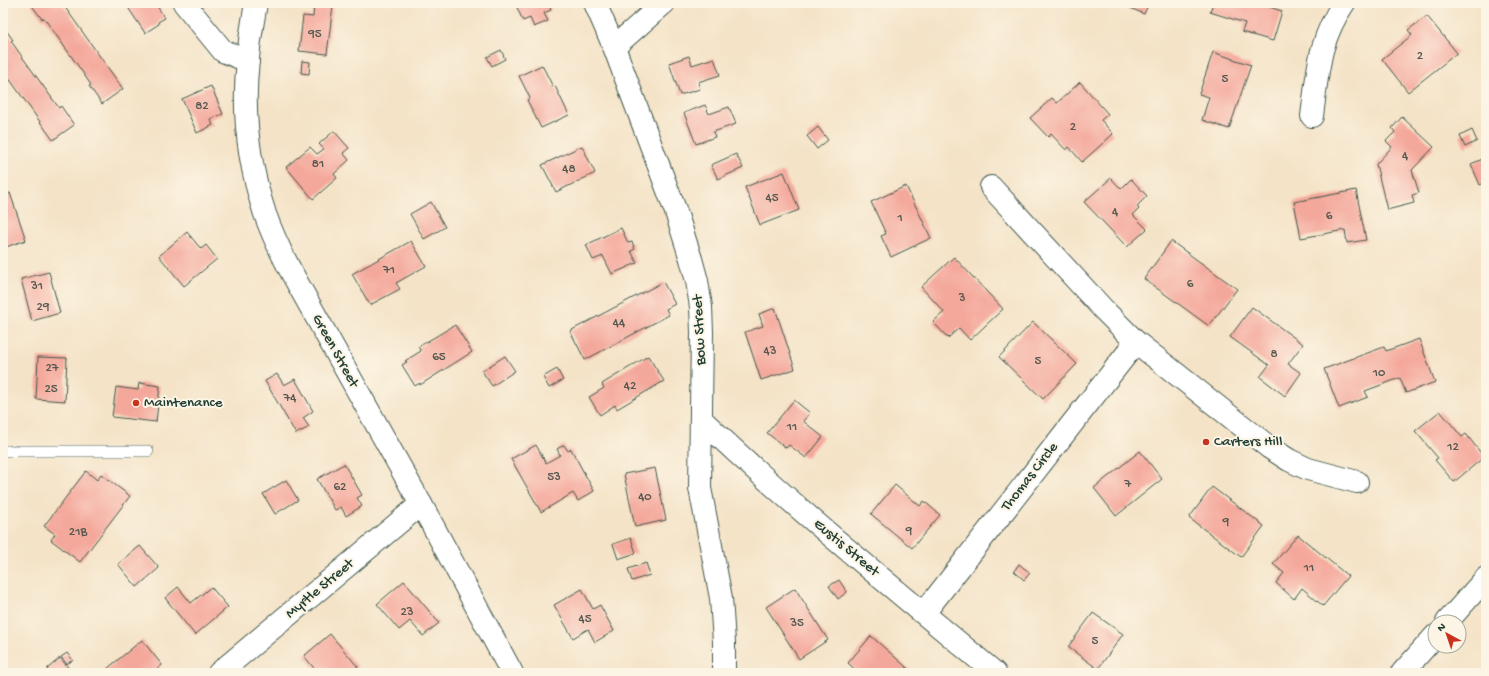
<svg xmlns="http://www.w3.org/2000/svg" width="1489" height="676" viewBox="0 0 1489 676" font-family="'Gochi Hand',sans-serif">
<rect width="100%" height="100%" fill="#fcf5e5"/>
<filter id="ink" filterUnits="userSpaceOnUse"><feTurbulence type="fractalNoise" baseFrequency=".025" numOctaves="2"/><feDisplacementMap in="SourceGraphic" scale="8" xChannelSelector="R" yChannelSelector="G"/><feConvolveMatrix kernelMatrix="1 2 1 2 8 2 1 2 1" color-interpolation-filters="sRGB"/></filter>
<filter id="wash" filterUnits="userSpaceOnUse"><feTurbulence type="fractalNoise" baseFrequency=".012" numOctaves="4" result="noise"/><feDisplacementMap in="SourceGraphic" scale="16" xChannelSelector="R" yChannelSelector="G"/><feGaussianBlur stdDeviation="0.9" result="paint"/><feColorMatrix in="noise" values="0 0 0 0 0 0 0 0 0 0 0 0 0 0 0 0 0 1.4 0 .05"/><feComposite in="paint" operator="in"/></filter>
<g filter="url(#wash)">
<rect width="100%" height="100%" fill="#f4e3c7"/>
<g id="blocks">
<path fill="#f4a89b" d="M30,3H62L123,89L102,104L89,86L91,85L81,70L44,18L42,19Z
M125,3H155L165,18L158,22L159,24L145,33Z
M314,3L333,5L327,54L299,51L303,16L313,17Z
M515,3H548L551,10L544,13L548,21L534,27L530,18L523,21Z
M1129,3H1149L1144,14L1128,7Z
M1213,3H1270L1269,7L1282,11L1273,41L1242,32L1245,23L1210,12Z
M1427,16L1457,53L1408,92L1382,59L1412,35L1408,30Z
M3,26L13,40L11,41L23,58L59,108L61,106L74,125L53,140L3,70Z
M501,50L505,59L492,66L487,57Z
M1213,52L1251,65L1229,129L1202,120L1209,97L1199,94Z
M689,56L692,65L714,58L720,75L698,82L700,89L680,95L669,63Z
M302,61L310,62L309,74L301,73Z
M542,65L553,87L555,86L569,115L541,128L527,100L530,98L519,76Z
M1080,82L1108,114L1101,120L1113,134L1082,162L1069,147L1066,150L1051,134L1048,137L1030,118L1052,98L1057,103Z
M211,86L223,114L210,119L213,125L197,133L182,99Z
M705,105L709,114L729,107L736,124L713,132L715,137L696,144L684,113Z
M1402,117L1434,147L1412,170L1419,193L1412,195L1414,203L1387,210L1376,164L1392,147L1386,141L1395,132L1392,128Z
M818,127L828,140L817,149L807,136Z
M1472,130L1477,141L1465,147L1460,136Z
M334,131L349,148L343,153L349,160L334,174L337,178L313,199L286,167L310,147L317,154L324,149L319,144Z
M582,146L595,173L556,192L542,165Z
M736,154L743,168L718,179L711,165Z
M1485,158L1486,161V182L1480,185L1471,164Z
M784,172L799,210L760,225L745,187Z
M1111,178L1121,189L1131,179L1147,196L1137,206L1139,209L1133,215L1147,229L1127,247L1084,202Z
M906,186L931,238L891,257L881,236L886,234L871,202Z
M1356,190L1366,240L1347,243L1345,230L1301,238L1294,202Z
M10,193L26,240L3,248V195Z
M431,202L445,227L424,239L410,214Z
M621,228L628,243L632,242L635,249L631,251L637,263L612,274L603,256L593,260L586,245Z
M187,232L201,249L206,245L217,259L184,286L159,256Z
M411,241L426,266L396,283L400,289L370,305L352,274Z
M1171,241L1237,289L1209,326L1144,279Z
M954,257L1003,309L970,340L959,328L948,338L933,322L944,312L921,287Z
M49,272L60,313L32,321L21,279Z
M663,282L675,304L666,309L669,315L585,360L570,331Z
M1252,307L1303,344L1288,364L1301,373L1285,396L1260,377L1269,365L1230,337Z
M775,308L795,369L761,380L745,332L763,326L759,314Z
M1033,322L1077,364L1043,399L999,357Z
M455,325L472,352L420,385V383L415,386L402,365L407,362L405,361L421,351L418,347Z
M1419,339L1435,382L1406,393L1400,378L1365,391L1368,397L1339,408L1324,369L1384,347L1386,351Z
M505,356L515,371L492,386L482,371Z
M648,356L664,381L617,409L615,405L600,415L589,397L604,388L602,384Z
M38,357L67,358L65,401L36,399Z
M557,369L563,380L549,388L543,377Z
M277,374L284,385L295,379L313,411L303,418L309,427L296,434L265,381Z
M139,383L160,386L156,422L112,417L116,387L138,390Z
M794,400L810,413L803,421L823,437L806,458L789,445L786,448L767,433Z
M1440,411L1462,437L1466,434L1484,457L1454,482L1435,460L1438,458L1415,431Z
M536,445L546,463L560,455L557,449L564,445L568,451L571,449L594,491L578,501L573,493L541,512L511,459Z
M1140,451L1162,479L1116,516L1094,488Z
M344,464L362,495L357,498L362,506L346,516L341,507L335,510L317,479Z
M655,468L666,520L635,527L624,474Z
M86,471L97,480L101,474L130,496L80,562L51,540L55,534L44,526Z
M286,480L298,500L275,514L263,494Z
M895,485L920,506L924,501L940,515L912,548L871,514Z
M1212,487L1264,526L1241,557L1189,518Z
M1298,535L1348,576L1323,606L1302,588L1294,599L1276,583L1284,573L1273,564Z
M631,538L636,553L618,559L613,544Z
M140,546L159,568L137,587L118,564Z
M646,563L650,575L632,581L628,569Z
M1019,564L1030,573L1024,580L1014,571Z
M839,580L847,592L838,599L829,586Z
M404,581L439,623L423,636L410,621L399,630L377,604Z
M178,587L191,603L211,587L228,607L195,635L165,598Z
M795,588L828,640L799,659L766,607Z
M582,589L593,609L600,605L614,631L595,642L588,629L573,638L554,605Z
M1093,613L1123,634L1098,669L1068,647Z
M330,634L358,667L355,669L359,673H318L304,656Z
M871,636L913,673H859L848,663Z
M142,640L162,665L153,673H102Z
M67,653L73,660L67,664L61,657Z
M60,658L73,673H51L47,669Z"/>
</g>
</g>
<g filter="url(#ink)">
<use href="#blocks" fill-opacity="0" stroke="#3f564a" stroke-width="1"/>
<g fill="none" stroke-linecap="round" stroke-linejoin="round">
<g stroke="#3f564a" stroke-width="12">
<path id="lane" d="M3,451H148"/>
</g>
<g stroke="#3f564a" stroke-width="24">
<path id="street" d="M184,3L223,51L248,61
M595,3L614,47L676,212L691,259L697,281L701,307L702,332L700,488L721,598L724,642V673
M614,47L664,3
M1312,116C1318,72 1318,41 1344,3
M991,187L1104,310L1136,342
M701,419C795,509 896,590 995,673
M924,613L1136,342L1270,448L1289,460L1308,469L1357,482
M219,673L421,504"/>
</g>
<g stroke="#3f564a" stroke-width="24">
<path id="secondary" d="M256,3C253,22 249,41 248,60C242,112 249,165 265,214C274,239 286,263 299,286L432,524L512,673
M1447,622L1486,578
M1402,673L1435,636"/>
</g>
<use href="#lane" stroke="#fff" stroke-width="11"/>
<use href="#street" stroke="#fff" stroke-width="22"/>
<use href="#secondary" stroke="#fff" stroke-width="22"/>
</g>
</g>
<g fill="#c8321e" stroke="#fcf5e5" stroke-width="1.5">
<circle cx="136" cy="403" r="4"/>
<circle cx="1206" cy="442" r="4"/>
</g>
<g text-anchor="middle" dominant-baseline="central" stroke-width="4" stroke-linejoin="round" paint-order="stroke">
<g font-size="13" fill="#54584e">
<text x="315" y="34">95</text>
<text x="1420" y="56">2</text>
<text x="1225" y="79">5</text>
<text x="202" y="106">82</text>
<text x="1073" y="127">2</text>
<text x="1405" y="156">4</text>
<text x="318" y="164">81</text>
<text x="569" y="169">48</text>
<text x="772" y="198">45</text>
<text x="1115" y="212">4</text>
<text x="1329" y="216">6</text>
<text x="900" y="218">1</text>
<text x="389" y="270">71</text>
<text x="1190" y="284">6</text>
<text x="37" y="286">31</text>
<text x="962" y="298">3</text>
<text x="43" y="307">29</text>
<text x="619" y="323">44</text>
<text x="770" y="351">43</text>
<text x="1274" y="354">8</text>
<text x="439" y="357">65</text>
<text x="1038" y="361">5</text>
<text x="52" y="368">27</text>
<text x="1379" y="373">10</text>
<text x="630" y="386">42</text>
<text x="51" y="389">25</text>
<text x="290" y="398">74</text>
<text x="792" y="427">11</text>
<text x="1453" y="447">12</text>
<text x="554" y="477">53</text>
<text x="1128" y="484">7</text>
<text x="340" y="487">62</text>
<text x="645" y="497">40</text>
<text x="1226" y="522">9</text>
<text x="909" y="531">9</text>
<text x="78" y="532">21B</text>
<text x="1309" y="568">11</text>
<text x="407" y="612">23</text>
<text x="585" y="619">45</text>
<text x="797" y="623">35</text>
<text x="1095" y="641">5</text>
</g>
<g font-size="15" fill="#1f3d34" stroke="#fcf5e5">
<text transform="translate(700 330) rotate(-93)">Bow Street</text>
<text transform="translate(335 351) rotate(61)">Green Street</text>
<text transform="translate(1030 477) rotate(-52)">Thomas Circle</text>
<text transform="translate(846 548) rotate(40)">Eustis Street</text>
<text transform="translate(320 589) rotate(-40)">Myrtle Street</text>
</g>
<g font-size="15" fill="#1f3d34" stroke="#fcf5e5" text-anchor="start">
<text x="144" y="403">Maintenance</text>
<text x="1214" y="442">Carters Hill</text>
</g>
</g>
<rect width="1489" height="676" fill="none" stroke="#fcf5e5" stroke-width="16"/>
<g transform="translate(1447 634) rotate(320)"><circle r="19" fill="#fcf5e5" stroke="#a4ab9e"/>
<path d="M0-3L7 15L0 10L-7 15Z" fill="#c8321e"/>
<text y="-6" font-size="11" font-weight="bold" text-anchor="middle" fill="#1f3d34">N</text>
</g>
</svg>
